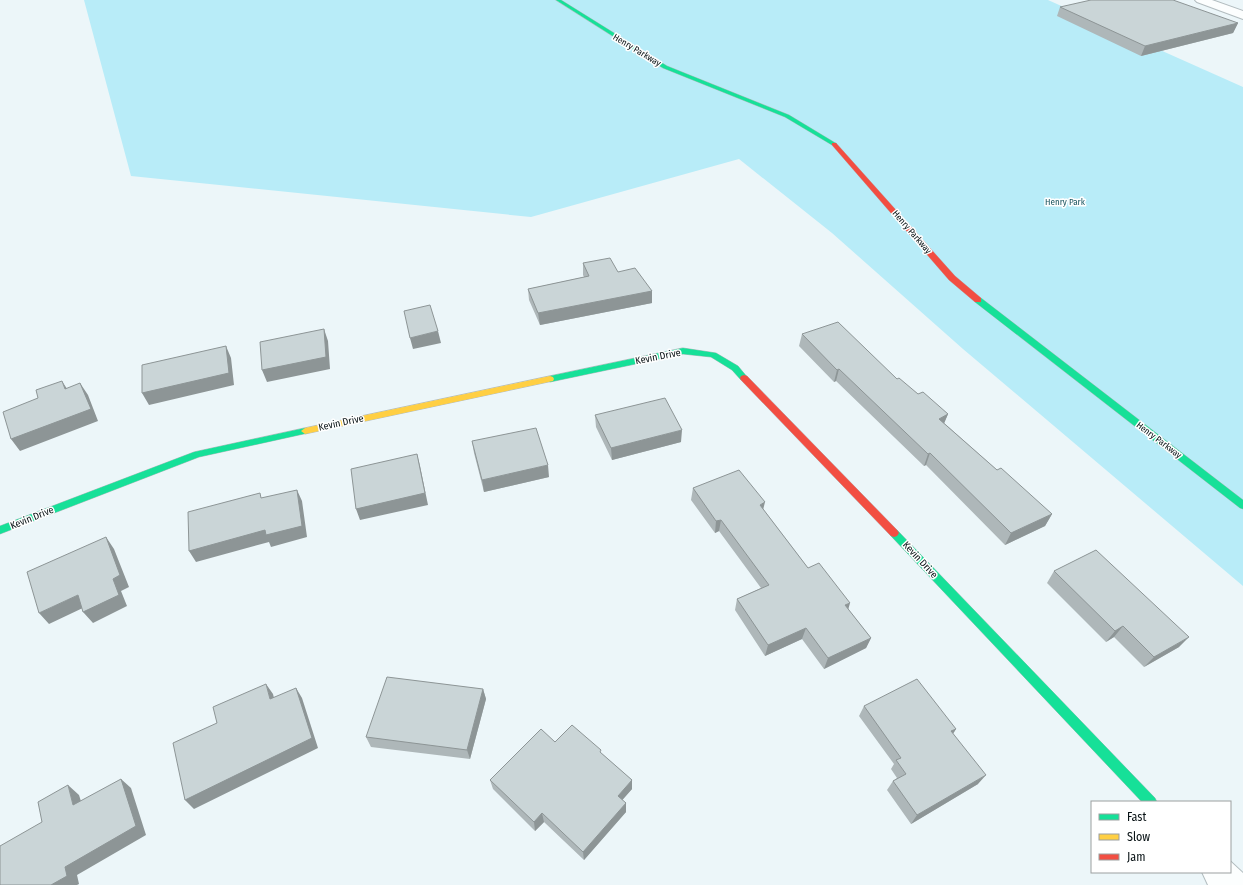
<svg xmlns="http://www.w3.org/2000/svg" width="1243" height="885" viewBox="0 0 1243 885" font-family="'Fira Sans Condensed',sans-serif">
<rect width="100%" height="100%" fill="#ecf6f9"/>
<path fill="#b8ecf8" d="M84,0H1048L1243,87V586L963,349L832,233L739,159L531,217L131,176Z"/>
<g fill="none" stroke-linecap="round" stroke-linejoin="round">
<g stroke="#b2bcbf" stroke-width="2">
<path id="street" d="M1195,0H1212L1243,11V19L1197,2Z
M1230,861L1243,873V885H1208L1202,872H1230Z"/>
</g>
<g stroke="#b2bcbf" stroke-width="1">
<path id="fast" d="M556,0H561L667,66L789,115L837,144L832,145L785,117L663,68Z
M975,298H981L1243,500V509L1240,508L975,302Z
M683,348L716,353L738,366L748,378L747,380H741L732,370L711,357L683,354L550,382L546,379L550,376Z
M305,428L308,429L309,431L308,433L199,457L0,534V526L194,452Z
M894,529L897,530L1155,798L1157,802H1142L891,536L889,533L891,530Z"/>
</g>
<g stroke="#b2bcbf" stroke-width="1">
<path id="slow" d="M550,376L553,377L554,379L553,381L305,434L301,431L305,428Z"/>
</g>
<g stroke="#b2bcbf" stroke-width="1">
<path id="jam" d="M832,143H836L955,276L981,298V302H975L949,280L832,145Z
M744,375L747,376L897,530L899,533L897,536L894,537L891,536L741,380L740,378L741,376Z"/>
</g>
<use href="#street" fill="#fcfefe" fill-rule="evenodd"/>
<use href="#fast" fill="#16e098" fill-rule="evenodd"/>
<use href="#slow" fill="#ffcf43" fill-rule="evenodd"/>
<use href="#jam" fill="#f24e42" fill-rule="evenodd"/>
</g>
<path fill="#aeb7b9" d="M1060,7L1238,23L1233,33L1141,56L1057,16Z
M583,263L618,272L652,291V303L540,325L529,300L528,289L584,277L583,275Z
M802,334L897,379L918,394L948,414L944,423L997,470L1052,514L1045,526L1005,545L926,465L924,466L836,381L834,382L799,346Z
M595,415L681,442L612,460L596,427Z
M472,441L549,477L484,492L474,453Z
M693,488L763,509L808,568L848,609L871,638L866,648L824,669L802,639L765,656L735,610L737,599L761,588L719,531L715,533L691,500Z
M1054,571L1179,647L1144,667L1114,637L1106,642L1047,583Z
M483,689L486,699L470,759L371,747L366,737Z
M864,706L956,729L953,734L978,784L911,824L887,790L893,781L897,778L891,769L894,764L859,716Z
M555,742L601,753L632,780V789L622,800L626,812L584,860L544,822L535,831L493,789L490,780Z"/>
<path fill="#8d9596" d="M1238,23L1233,33L1141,56L1145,46Z
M652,291V303L540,325L538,313Z
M324,329L328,341L330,369L267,382L262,370Z
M438,331L441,343L413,349L410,338Z
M226,346L231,358L234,385L149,405L142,393Z
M839,369L836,381L834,382L837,370Z
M62,381L69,392L65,389Z
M80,383L88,395L98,421L20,451L11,439Z
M948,414L943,426L939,419Z
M682,430L681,442L612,460L611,448Z
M930,453L926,465L924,466L928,454Z
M417,454L420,466L428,505L360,520L356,509Z
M548,465L549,477L484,492L482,480Z
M297,490L302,501L307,537L271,547L269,542L196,562L189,551Z
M765,502L762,514L760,505Z
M1052,514L1045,526L1005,545L1011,533Z
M721,520L719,531L715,533L716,521Z
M106,537L114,549L129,587L121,591L127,606L93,623L83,612L113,579Z
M78,595L87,606L49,624L39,613Z
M850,603L847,614L845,605Z
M1123,626L1114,637L1106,642L1115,631Z
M806,628L802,639L765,656L768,645Z
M1189,637L1179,647L1144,667L1154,657Z
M871,638L866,648L824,669L828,658Z
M266,684L273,694L277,710L270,699Z
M296,688L302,698L318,748L194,809L185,800Z
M483,689L486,699L470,759L467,750Z
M956,729L950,738L951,731Z
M986,775L978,784L911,824L917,815Z
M121,779L131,788L146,835L77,875L79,884L77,885H51Z
M632,780V789L618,805V796Z
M68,785L79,795L85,814L73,805Z
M626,803V812L584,860L583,852Z
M542,813L544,822L535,831L534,822Z"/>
<path fill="#cad5d7" stroke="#8d9596" d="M1091,0H1173L1238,23L1145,46L1060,7Z
M610,258L618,272L635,268L652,291L538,313L528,289L589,276L583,263Z
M430,305L438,331L410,338L404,311Z
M838,322L897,379L899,378L918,394L923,392L948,414L939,419L997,470L1001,468L1052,514L1011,533L930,453L928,454L839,369L837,370L802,334Z
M324,329L326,357L262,370L260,342Z
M226,346L229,373L142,393V365Z
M62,381L65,389L80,383L91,409L11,439L3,412L38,398L36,390Z
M665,398L682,430L611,448L595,415Z
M536,428L548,465L482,480L472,441Z
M417,454L425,493L356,509L351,469Z
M739,470L765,502L760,505L808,568L819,563L850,603L845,605L871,638L828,658L806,628L768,645L737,599L769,585L721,520L716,521L693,488Z
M297,490L302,526L266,535L265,530L189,551L188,512L260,493L261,498Z
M106,537L120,575L113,579L119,595L83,612L78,595L39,613L27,572Z
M1096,550L1189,637L1154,657L1123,626L1115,631L1054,571Z
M387,677L483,689L467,750L366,737Z
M917,679L956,729L951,731L986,775L917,815L893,781L906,774L896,760L901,758L864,706Z
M266,684L270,699L296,688L312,738L185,800L173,743L217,723L213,707Z
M572,725L601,750L600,752L632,780L618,796L626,803L583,852L542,813L534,822L490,780L541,729L555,742Z
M121,779L136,826L65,867L67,876L51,885H0V846L42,822L38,802L68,785L73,805Z"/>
<g text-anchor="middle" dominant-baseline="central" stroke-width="3" stroke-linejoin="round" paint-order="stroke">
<g font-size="9" fill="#050f12" stroke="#fff">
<text transform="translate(637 50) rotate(31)">Henry Parkway</text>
<text transform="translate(912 232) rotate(49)">Henry Parkway</text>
<text transform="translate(1159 440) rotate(37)">Henry Parkway</text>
</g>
<g font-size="9" fill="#19545f" stroke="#fff">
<text x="1065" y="202">Henry Park</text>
</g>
<g font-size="10" fill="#050f12" stroke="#fff">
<text transform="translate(658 357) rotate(-11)">Kevin Drive</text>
<text transform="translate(341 423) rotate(-12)">Kevin Drive</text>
<text transform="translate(32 518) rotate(-22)">Kevin Drive</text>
<text transform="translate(920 560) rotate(47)">Kevin Drive</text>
</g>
</g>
<rect x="1091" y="801" width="140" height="72" fill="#ffffff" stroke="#9b9fa0"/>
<rect x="1099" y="814" width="20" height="6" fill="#16e098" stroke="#9b9fa0"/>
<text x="1127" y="821" font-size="12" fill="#050f12">Fast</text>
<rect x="1099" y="834" width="20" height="6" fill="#ffcf43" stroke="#9b9fa0"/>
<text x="1127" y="841" font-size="12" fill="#050f12">Slow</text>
<rect x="1099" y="854" width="20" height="6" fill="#f24e42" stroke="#9b9fa0"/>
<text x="1127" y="861" font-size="12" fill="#050f12">Jam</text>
</svg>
